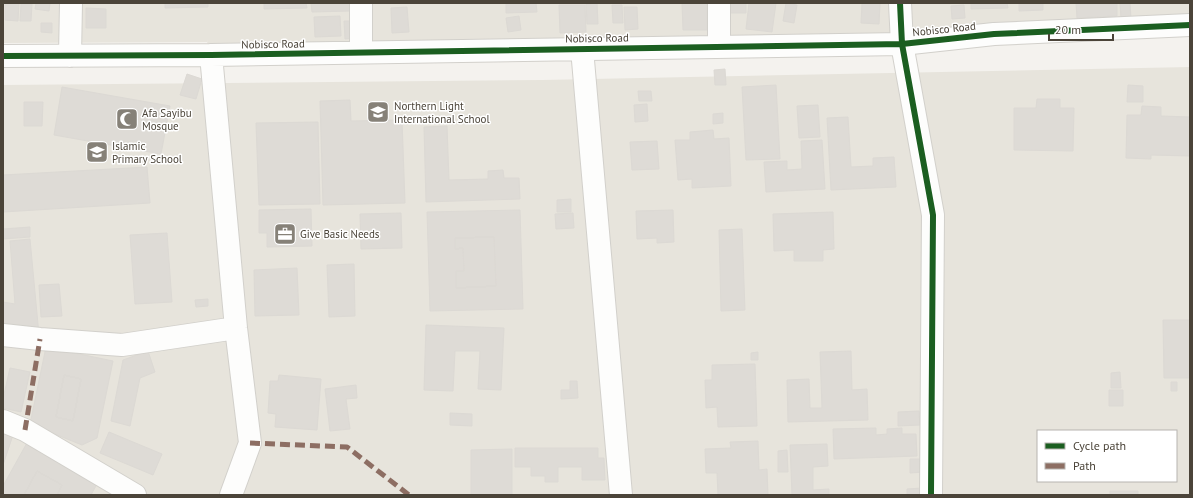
<svg xmlns="http://www.w3.org/2000/svg" width="1193" height="498" viewBox="0 0 1193 498" font-family="'PT Sans',sans-serif">
<rect width="100%" height="100%" fill="#f4f2ee"/>
<path fill="#e7e4dc" fill-rule="evenodd" d="M3,3H1190V29L209,67L207,39V42L3,43Z
M1190,67V495H3V85L542,80ZM1038,431H1176V481H1038Z"/>
<path fill="#dedbd6" stroke="#dcd9d4" fill-rule="evenodd" d="M5,3H19L18,21L5,20Z
M36,3H50L49,11L35,9Z
M165,3H208V7L165,8Z
M264,3H306L307,8L264,9Z
M311,3H350V11L312,12Z
M506,3H536L537,12L506,13Z
M597,3L598,24H587L586,4Z
M682,3H707V30H683Z
M729,3H746V13H729Z
M749,3H776L772,32L746,29Z
M786,3L797,5L794,23L783,21Z
M862,3H880L879,24L861,23Z
M971,3H1007L1008,8L971,9Z
M1019,3H1043V10L1019,11Z
M1076,3H1117V16L1077,18Z
M1120,3H1130L1131,19H1121Z
M21,4H32L31,21H20Z
M559,5H585L586,32L560,33Z
M612,5H622L623,23H613Z
M964,5L965,18L952,19L951,6Z
M407,7L409,32L392,33L391,8Z
M624,7H637L638,29L625,30Z
M86,8L106,9V28H86Z
M340,16L341,36L315,37L314,17Z
M519,16L521,30L508,32L506,18Z
M344,21H353L354,38L345,39Z
M41,23H52V33L41,32Z
M725,69L726,85H715L714,70Z
M187,74L202,79L196,99L180,95Z
M776,85L780,159L746,160L742,87Z
M1128,85L1143,86V102H1127Z
M62,87L170,106L161,154L54,135Z
M638,91H651L652,101H639Z
M1037,99H1060V108H1074L1073,151L1014,150V108H1036Z
M350,100L351,121L402,120L405,203L323,205L320,101Z
M24,102H43L42,126H24Z
M647,104L648,121L635,122L634,105Z
M818,105L820,137L799,138L797,106Z
M1142,106L1161,107V116L1190,117V156L1151,155V159L1126,158L1127,115H1141Z
M723,113V123L713,124V114Z
M848,117L851,167L873,166V158L894,157L896,187L831,190L827,118Z
M318,122L320,204L259,205L256,123Z
M447,126L449,180L488,179V171L503,170L504,178H519L520,199L426,202L424,127Z
M713,130L714,139L729,138L731,186L692,188V179L678,180L675,140H690V132Z
M822,140L825,189L766,192L764,162L787,161V170L802,169L801,141Z
M657,141L659,169L632,170L630,142Z
M147,167L150,203L3,212V175Z
M571,199V212H557V200Z
M311,209L312,246L267,247V233H259V210Z
M520,210L523,309L430,311L427,212ZM494,237L496,286L456,288V271H464L463,248L455,249V238Z
M673,210L674,242L657,243V238L637,239L636,211Z
M833,212L834,249L823,250V261H794V250L774,251L773,214Z
M401,213L402,248L361,249L360,214Z
M573,213L574,228L556,229L555,214Z
M30,227V237L3,239V229Z
M742,229L745,310L721,311L719,230Z
M167,233L172,302L135,304L130,235Z
M494,237L496,286L456,288V271H464L463,248L455,249V238Z
M30,239L39,335L3,330V302L15,304L10,241Z
M354,264L355,316L329,317L327,265Z
M297,268L299,315L255,316L254,270Z
M59,284L62,316L41,317L39,285Z
M208,299V306L196,307L195,300Z
M1163,320H1190V378H1164Z
M426,325L504,328L501,390L478,389L480,351H455L453,391L424,390Z
M46,347L113,361L97,438L82,445L30,424ZM64,375L81,379L73,421L56,417Z
M148,351L155,372L140,378L130,426L111,421L123,360Z
M851,351L852,390L867,389L868,420L788,422L787,380L809,379L810,408H822L820,352Z
M758,352V360H751V353Z
M755,364L757,426L718,427L717,407L706,408L705,380H712V365Z
M10,368L30,372L21,412L3,408V399Z
M1120,372L1121,388H1111V373Z
M64,375L81,379L73,421L56,417Z
M279,375L321,379L317,430L275,427L276,414L268,413L270,381H278Z
M570,381H577L578,398L561,399V390H570Z
M1171,382H1177V391H1171Z
M356,385L357,398L346,399L350,429L330,431L325,389Z
M1109,390H1123V406H1109Z
M919,411L920,425L898,426V412Z
M450,413L472,414V426L450,425Z
M876,428V435L887,434V429L902,428V434H916L917,456L834,459L833,429Z
M3,432L13,435L3,465Z
M109,432L162,454L153,475L100,453Z
M28,441L99,480L91,495H57L62,485L37,471L24,495H3V486Z
M758,441L759,470L767,469L768,495H718L717,473H706L705,449L731,448L730,442Z
M827,444L828,466L813,467V490L829,489V495H792L790,445Z
M515,448H598V458H604L605,480H582V467H558V482H545V476H531V467H515Z
M512,449V495H471V450Z
M787,450L788,472H778V451Z
M910,459H923L924,472L910,473Z
M37,471L62,485L57,495H24Z
M922,488L923,495H907V489Z
M1110,491H1138V495H1110Z"/>
<g fill="none" stroke-linecap="round" stroke-linejoin="round">
<g stroke="#d2d0cb" stroke-width="24">
<path id="minor" d="M361,3V52
M719,3V47
M900,3L902,44L933,215L931,495
M582,49L621,495
M211,55L236,328L250,443L231,495
M3,56L211,55L902,44L994,34L1190,25
M70,56L71,3
M3,335L40,339L122,345L236,328
M3,421L25,430L135,495"/>
</g>
<use href="#minor" stroke="#fdfdfc" stroke-width="22"/>
<path stroke="#8d6e63" stroke-width="5" stroke-dasharray="10 5" stroke-linecap="butt" d="M25,430L40,339
M250,443L347,447L409,495"/>
<g stroke="#fff" stroke-width="8">
<path id="cycleway" d="M900,3L902,44L933,215L931,495
M3,56L211,55L902,44L994,34L1190,25"/>
</g>
<use href="#cycleway" stroke="#1b5e20" stroke-width="6"/>
</g>
<defs>
<g id="school-square" transform="scale(1.15)"><rect x="-9" y="-9" width="18" height="18" rx="4" fill="#868178" stroke="#fff"/><path d="M0-5L7-2L0 1L-7-2ZM-4 1L0 2.5L4 1V4Q0 6-4 4Z" fill="#fff"/></g>
<g id="mosque-square" transform="scale(1.15)"><rect x="-9" y="-9" width="18" height="18" rx="4" fill="#868178" stroke="#fff"/><path d="M3.5-4.9A6 6 0 1 0 3.5 4.9A5 5 0 1 1 3.5-4.9Z" fill="#fff"/></g>
<g id="office-square" transform="scale(1.15)"><rect x="-9" y="-9" width="18" height="18" rx="4" fill="#868178" stroke="#fff"/><path d="M-6-3h4V-5.5h4V-3h4V5H-6ZM-1-4.5V-3h2v-1.5ZM-6 0V1H6V0Z" fill="#fff"/></g>
</defs>
<g fill-rule="evenodd">
<use href="#school-square" x="378" y="112"/>
<use href="#mosque-square" x="127" y="119"/>
<use href="#school-square" x="97" y="152"/>
<use href="#office-square" x="285" y="234"/>
</g>
<g text-anchor="middle" dominant-baseline="central" stroke-width="3" stroke-linejoin="round" paint-order="stroke">
<g font-size="11" fill="#4b4439" stroke="#fff">
<text transform="translate(944 29) rotate(-6)">Nobisco Road</text>
<text transform="translate(597 38) rotate(-1)">Nobisco Road</text>
<text transform="translate(273 44) rotate(-1)">Nobisco Road</text>
</g>
<g font-size="11" fill="#4b4439" stroke="#fff" text-anchor="start">
<text x="394" y="106">Northern Light<tspan x="394" dy="13">International School</tspan></text>
<text x="142" y="113">Afa Sayibu<tspan x="142" dy="13">Mosque</tspan></text>
<text x="112" y="146">Islamic<tspan x="112" dy="13">Primary School</tspan></text>
<text x="300" y="234">Give Basic Needs</text>
</g>
</g>
<rect width="1193" height="498" fill="none" stroke="#4b4439" stroke-width="8"/>
<rect x="1037" y="430" width="140" height="52" fill="#ffffff" stroke="#b7b4b0"/>
<rect x="1045" y="443" width="20" height="6" fill="#1b5e20" stroke="#b7b4b0"/>
<text x="1073" y="450" font-size="12" fill="#4b4439">Cycle path</text>
<rect x="1045" y="463" width="20" height="6" fill="#8d6e63" stroke="#b7b4b0"/>
<text x="1073" y="470" font-size="12" fill="#4b4439">Path</text>
<path d="M1049 34v6h64v-6" fill="none" stroke="#4b4439" stroke-width="2"/>
<text x="1055" y="34" font-size="12" fill="#4b4439" stroke="#ffffff" stroke-width="3" paint-order="stroke">20 m</text>
</svg>
